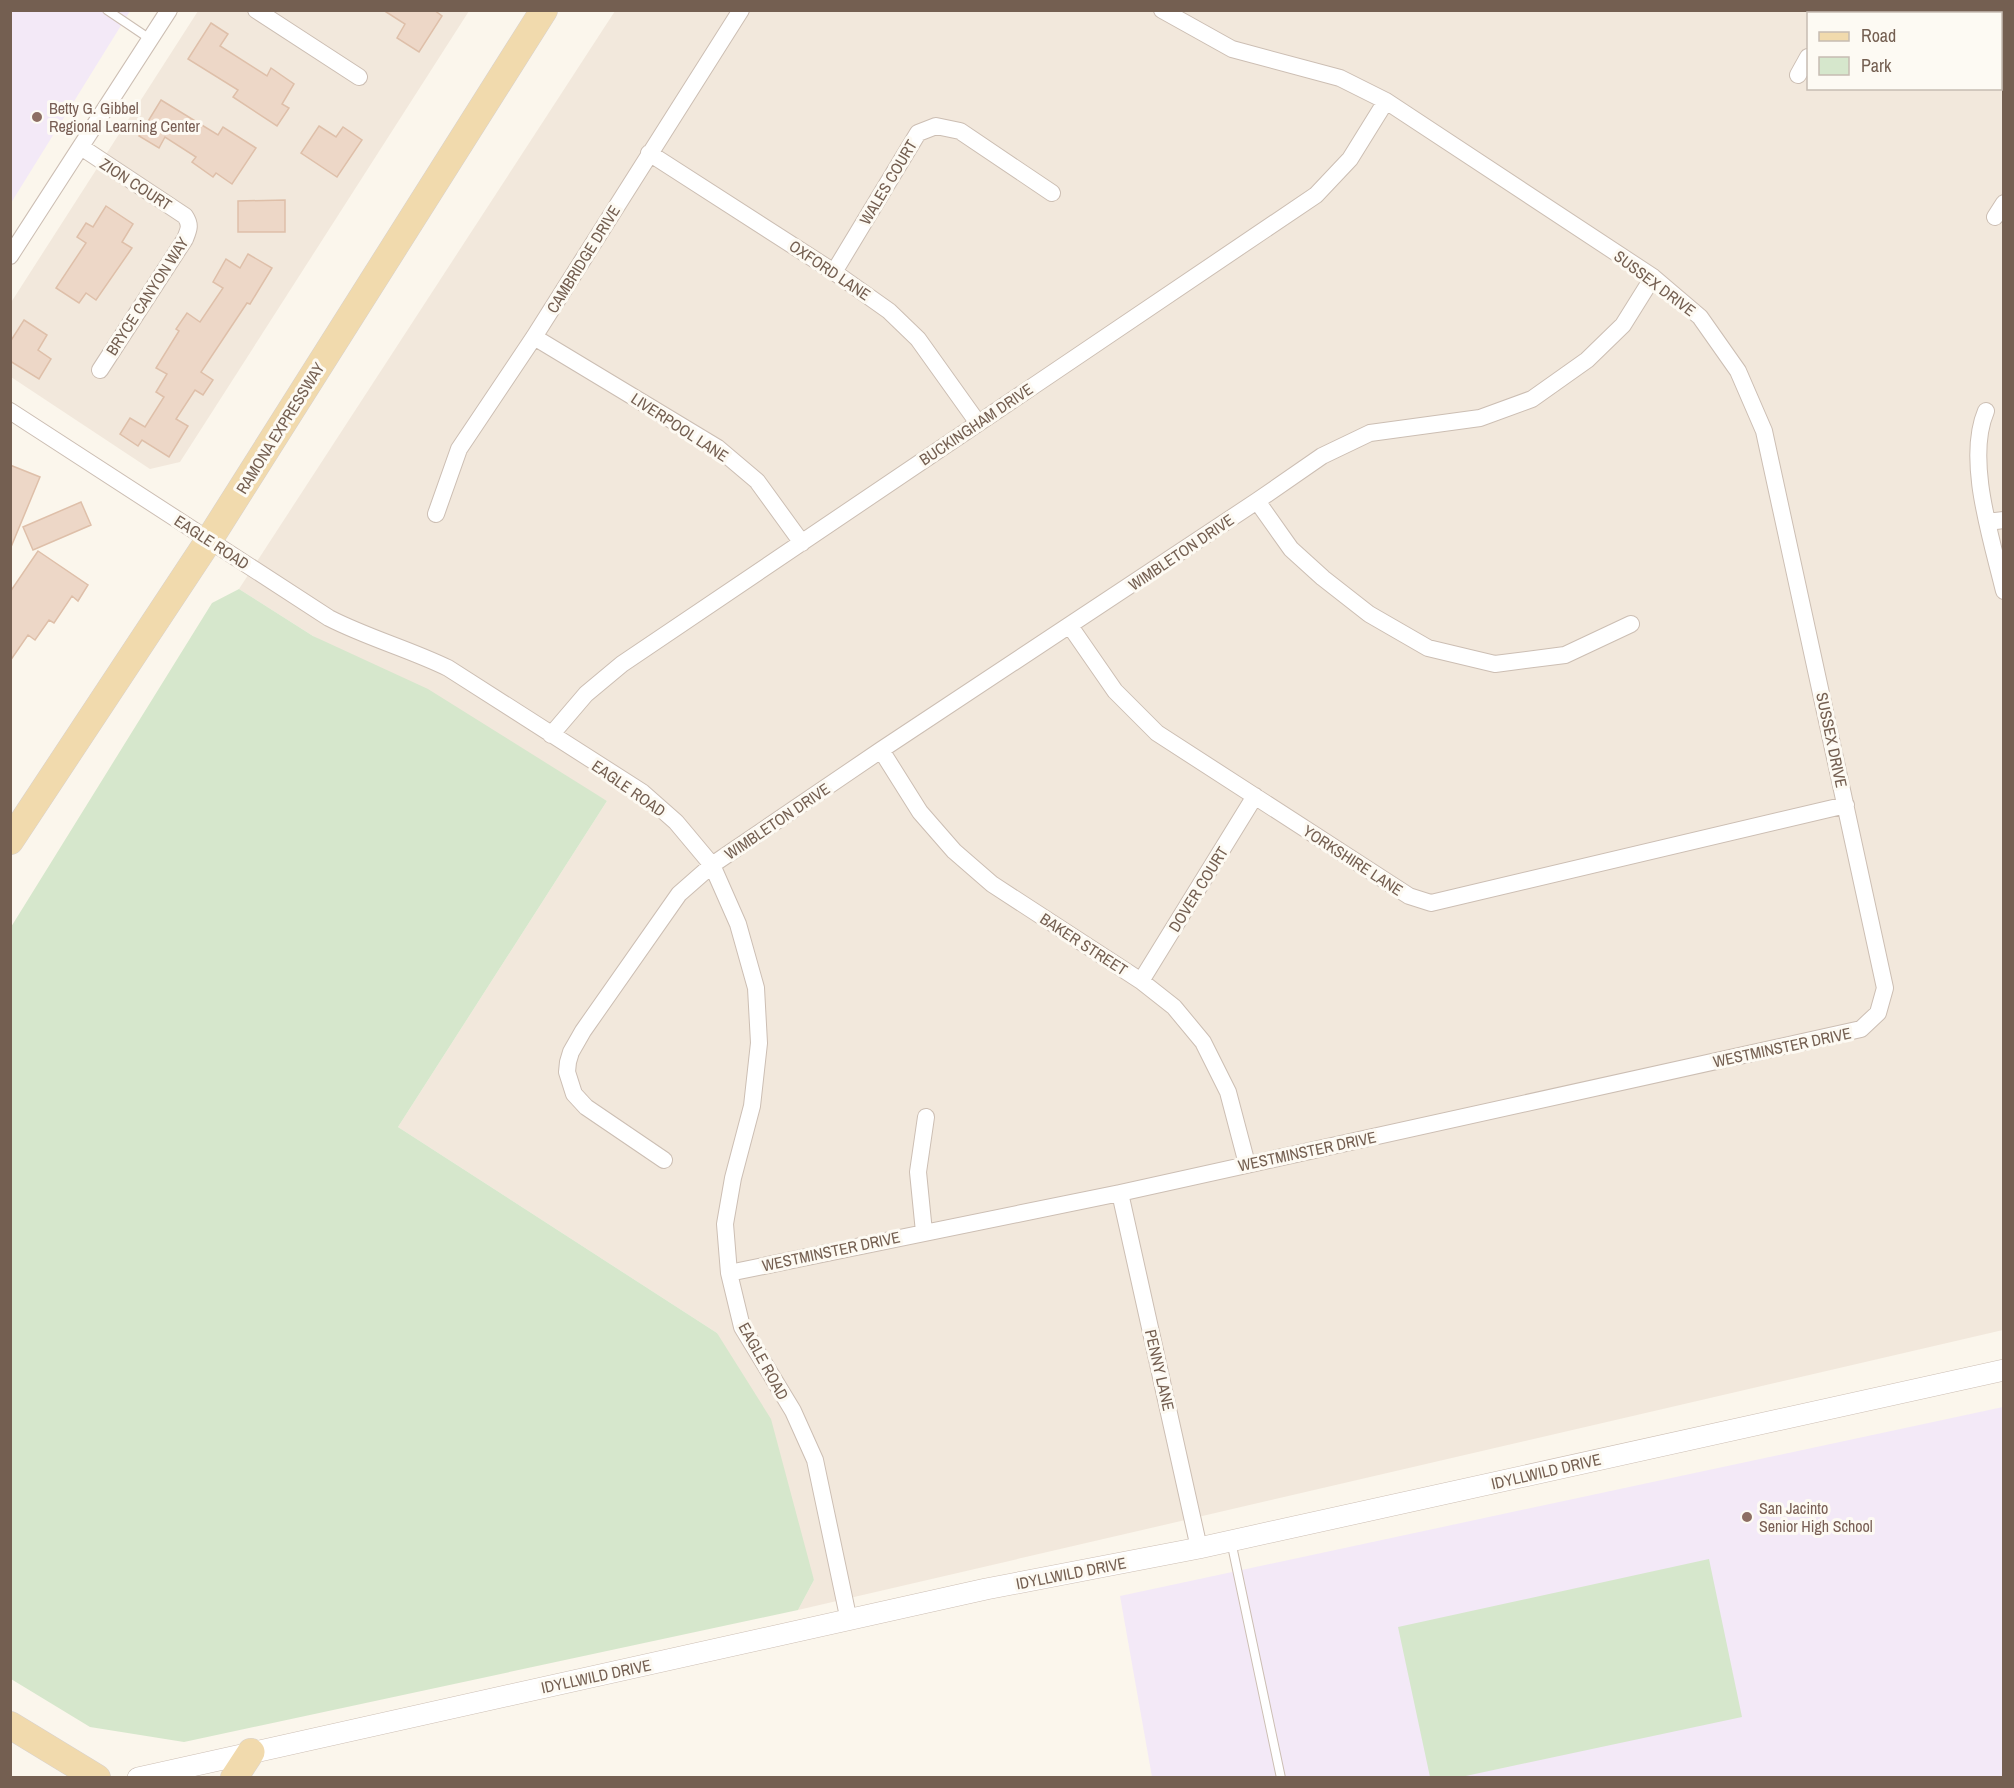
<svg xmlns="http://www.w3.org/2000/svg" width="2014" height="1788" viewBox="0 0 2014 1788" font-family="'Archivo Narrow',sans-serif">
<rect width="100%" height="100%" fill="#fbf6ec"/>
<path fill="#f2e8dc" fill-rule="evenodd" d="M198,11H469L180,462L150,469L11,377L10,304Z
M615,11H2003V1330L798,1610L814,1580L717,1333L398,1127L607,801L313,636L239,589ZM1808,14H2000V88H1808Z"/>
<path fill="#f3e9f7" d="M11,11H130L11,203Z
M2003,1407V1777H1152L1120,1596Z"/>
<path fill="#d6e7cc" d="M239,589L313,636L428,689L607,801L398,1127L717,1333L771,1419L814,1580L798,1610L184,1742L90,1727L11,1679V927L212,603Z
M1709,1559L1742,1717L1461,1777H1430L1398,1627Z"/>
<path fill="#edd7c7" stroke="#debfa9" stroke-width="1.5" d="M383,10H434L442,16L419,52L397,38L405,24Z
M211,23L228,34L220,46L267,76L271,68L294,84L282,104L289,108L277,126L233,97L238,90L188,59Z
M161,100L218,135L223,127L256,148L232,184L216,173L213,177L192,162L196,157L165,137L159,148L139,136Z
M319,126L336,137L343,127L362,140L337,177L301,153Z
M285,200V232H238V201Z
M106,206L133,224L122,242L132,248L96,300L86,293L79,303L56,288L86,243L77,237L86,223L93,227Z
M248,254L272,268L250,304L247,303L201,372L213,380L203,395L195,390L176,419L188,426L169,457L142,440L138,446L120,434L130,418L145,427L164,397L156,392L167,374L156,368L179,331L176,329L187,313L200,322L223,288L213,282L226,259L240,268Z
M24,320L47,335L38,350L51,359L39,379L10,361V342Z
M10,465L40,477L11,547H10Z
M81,502L91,525L33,550L23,527Z
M38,551L88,585L78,601L72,596L54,623L49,620L35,640L28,635L10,661V592Z"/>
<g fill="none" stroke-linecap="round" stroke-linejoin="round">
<g stroke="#ccbeb3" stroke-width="10">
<path id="service" d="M107,10L150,39
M1231,1541L1281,1778"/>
</g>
<g stroke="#ccbeb3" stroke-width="18">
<path id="minor" d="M256,10L359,77
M1836,14L1838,10
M1798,75L1808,57
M81,147L185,216C191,225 189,229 185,239L100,370
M649,153L834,272L889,311L918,339L978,423
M1995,217L2004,203
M10,256L169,10
M834,272L918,133L936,126L960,131L1052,193
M534,337L718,448L757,481L802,543
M10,411L329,618C368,638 409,649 448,668L642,792L676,822L712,865L738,924L756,988L759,1043L752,1106L733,1178L725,1224L729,1273L742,1327L793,1411L815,1460L849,1621
M1986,411C1965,460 1992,540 2004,591
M1257,501L1291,549L1323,578L1369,614L1428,648L1495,664L1565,655L1631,624
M436,514L459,449L534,337L741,10
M1987,522L2004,520
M1070,626L1115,691L1157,733L1409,896L1431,903L1846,805
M551,735L586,694L622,664L1316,195L1350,159L1386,101
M881,750L920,812L954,851L992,884L1141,981L1174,1007L1203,1042L1228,1092L1247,1164
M1141,981L1255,796
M664,1160L586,1107L574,1094L567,1072L568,1062L571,1052L583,1031L679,894L712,865L881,750L1257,501L1322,456L1370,433L1480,418L1532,399L1587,360L1623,325L1653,277
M1120,1193L1199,1548
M924,1232L918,1172L926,1117
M729,1273L1120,1193L1861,1029L1878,1013L1885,988L1764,431L1738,371L1700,317L1653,277L1386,101L1340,78L1232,49L1162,10"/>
</g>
<g stroke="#ccbeb3" stroke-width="22">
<path id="tertiary" d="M138,1778L986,1589L1199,1548L2004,1370"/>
</g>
<g stroke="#d8d2ce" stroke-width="28">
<path id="primary" d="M10,841L209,540L544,10
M10,1725L97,1778
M234,1778L251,1752"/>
</g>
<use href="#service" stroke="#fff" stroke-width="8"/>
<use href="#minor" stroke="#fff" stroke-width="16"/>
<use href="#tertiary" stroke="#fff" stroke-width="21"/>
<use href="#primary" stroke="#f1daad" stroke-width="27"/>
</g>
<g fill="#8d6e63" stroke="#fdfaf3" stroke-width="2">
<circle cx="37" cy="117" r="6"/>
<circle cx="1747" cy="1517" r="6"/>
</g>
<g text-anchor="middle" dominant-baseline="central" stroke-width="6" stroke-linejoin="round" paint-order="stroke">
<g font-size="16" fill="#785e54" stroke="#fdfaf3" text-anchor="start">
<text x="49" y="108">Betty G. Gibbel<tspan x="49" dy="18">Regional Learning Center</tspan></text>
<text x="1759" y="1508">San Jacinto<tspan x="1759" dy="18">Senior High School</tspan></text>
</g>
<g font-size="16" fill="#745f51" stroke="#fdfaf3">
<text transform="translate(888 182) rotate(-59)">WALES COURT</text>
<text transform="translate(136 184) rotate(33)">ZION COURT</text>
<text transform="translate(583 259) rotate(-58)">CAMBRIDGE DRIVE</text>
<text transform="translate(830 270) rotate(34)">OXFORD LANE</text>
<text transform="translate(1655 283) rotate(37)">SUSSEX DRIVE</text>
<text transform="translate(147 296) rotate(-57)">BRYCE CANYON WAY</text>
<text transform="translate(976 424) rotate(-34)">BUCKINGHAM DRIVE</text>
<text transform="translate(680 427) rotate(33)">LIVERPOOL LANE</text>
<text transform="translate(280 428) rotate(-58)">RAMONA EXPRESSWAY</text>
<text transform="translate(212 542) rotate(33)">EAGLE ROAD</text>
<text transform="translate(1181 552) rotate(-34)">WIMBLETON DRIVE</text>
<text transform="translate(1832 740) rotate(78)">SUSSEX DRIVE</text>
<text transform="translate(629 788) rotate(35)">EAGLE ROAD</text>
<text transform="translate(777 821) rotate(-34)">WIMBLETON DRIVE</text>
<text transform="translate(1353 860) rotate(33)">YORKSHIRE LANE</text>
<text transform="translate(1198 889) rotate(-58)">DOVER COURT</text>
<text transform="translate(1084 944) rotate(33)">BAKER STREET</text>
<text transform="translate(1782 1047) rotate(-12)">WESTMINSTER DRIVE</text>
<text transform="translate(1307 1151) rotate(-12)">WESTMINSTER DRIVE</text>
<text transform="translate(831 1251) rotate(-12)">WESTMINSTER DRIVE</text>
<text transform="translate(764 1361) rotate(61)">EAGLE ROAD</text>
<text transform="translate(1160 1370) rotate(77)">PENNY LANE</text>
<text transform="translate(1546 1471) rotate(-13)">IDYLLWILD DRIVE</text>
<text transform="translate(1071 1573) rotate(-11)">IDYLLWILD DRIVE</text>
<text transform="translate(596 1676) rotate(-12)">IDYLLWILD DRIVE</text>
</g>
</g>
<rect width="2014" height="1788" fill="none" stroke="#745f51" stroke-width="24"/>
<rect x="1807" y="12" width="195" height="78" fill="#fdfaf3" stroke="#c6bcb2" stroke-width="1.5"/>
<rect x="1819" y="32" width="30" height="9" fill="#f1daad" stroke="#c6bcb2" stroke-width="1.5"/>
<text x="1861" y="42" font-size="18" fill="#745f51">Road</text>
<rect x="1819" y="57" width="30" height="18" fill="#d6e7cc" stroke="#c6bcb2" stroke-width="1.5"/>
<text x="1861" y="72" font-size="18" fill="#745f51">Park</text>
</svg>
